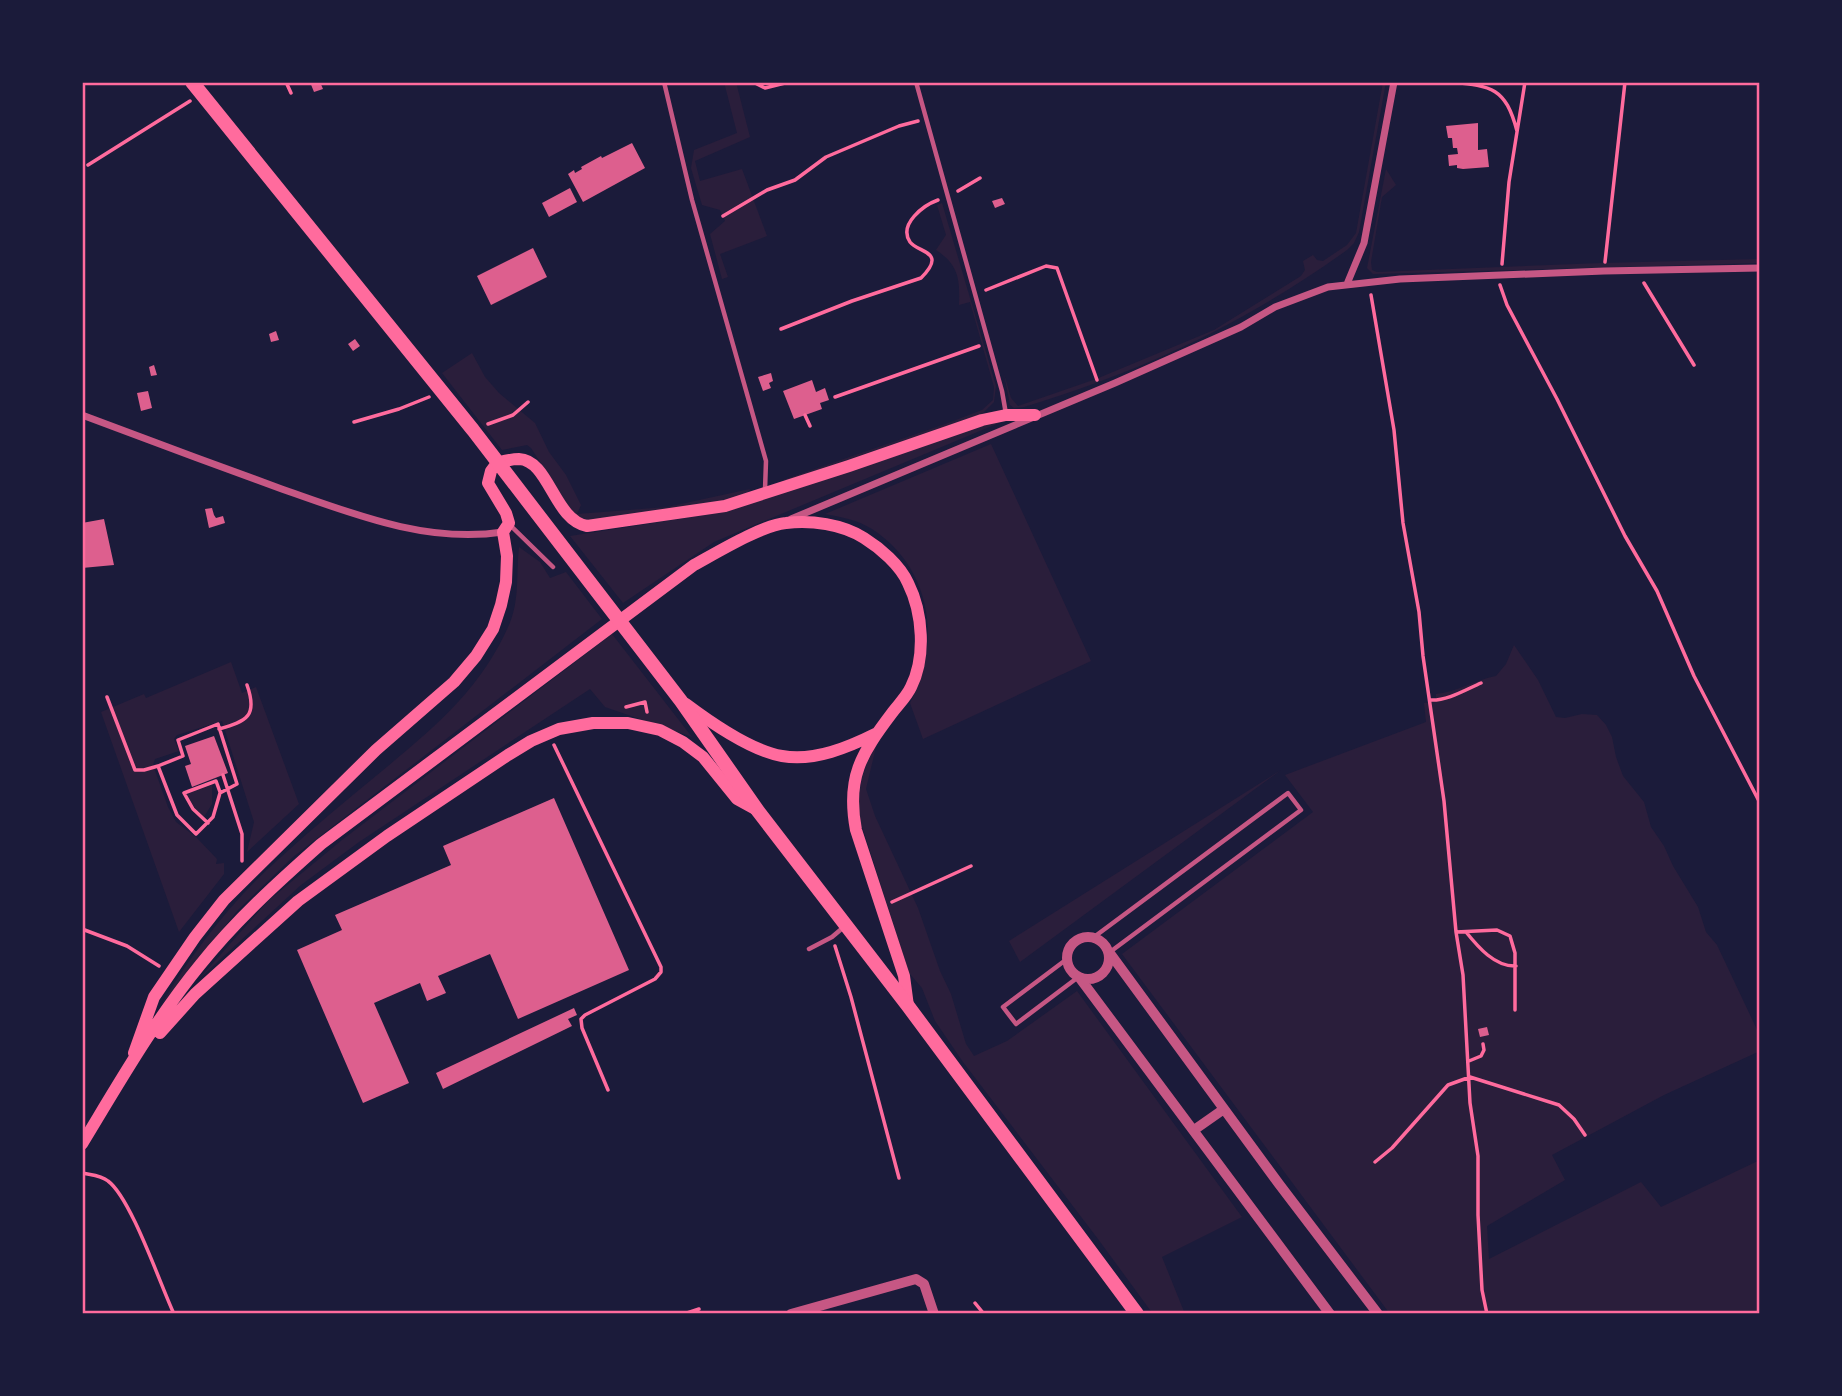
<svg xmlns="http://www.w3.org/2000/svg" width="1842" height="1396" viewBox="0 0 1842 1396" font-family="'Asap Condensed',sans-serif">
<rect width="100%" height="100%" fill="#1b1b3a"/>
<path fill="#2a1e3b" d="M724,82H736L750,137L695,161L700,181L742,169L767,236L720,254L728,277L722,279L710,234L725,221L720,210L702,205L691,168L694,150L737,133Z
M1383,82H1386L1359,232L1354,243L1347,250C1244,324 1145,370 1024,407L1014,408L1010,405L1004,374L1011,398L1018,406L1096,379L1214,330L1301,276L1305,270L1303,261L1313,255L1317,260L1323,261L1347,245L1356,233Z
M1386,169L1396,185L1382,197L1371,262L1372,270L1377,272L1602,263L1760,259V263L1373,274L1367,268Z
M942,203L996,386L994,402L982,414L788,480H783L948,423L982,410L993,400L994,387L970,302L959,305C960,280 959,265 936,250L946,235L937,205Z
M472,353L485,377L499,393L535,423L549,452L566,475L581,505L577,514L667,507L750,489L748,493L732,499L591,521L574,515L531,448L527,445L502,450L442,373Z
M993,421L999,423L714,542L623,603L570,536L724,512Z
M991,444L1091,661L923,739L910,703C942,643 932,568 872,529C858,520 841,517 825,514Z
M519,547L540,562L550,578L566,572L602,619L293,857L238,910L161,1005C193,951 234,898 281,857C314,827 348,799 382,771C435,727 481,689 509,625C520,600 516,573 519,547Z
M612,634L692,737L605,707L590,689L359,842L301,885L199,979L268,901L342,840Z
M1514,645L1538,680L1556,717L1565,718L1582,714L1597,715L1606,725L1612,737L1616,757L1623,776L1644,802L1651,827L1664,846L1673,866L1698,907L1706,932L1717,945L1760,1036V1051L1664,1095L1552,1155L1565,1180L1487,1226L1489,1259L1641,1182L1661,1207L1760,1160V1314H1390L1122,954L1313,812L1285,775L1426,722L1424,703L1436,701V694C1457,692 1475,680 1496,676L1506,664Z
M231,662L242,693L256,687L299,804L247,852L254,822L222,721L177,735L174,739L179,751L155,759L153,765L168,807L176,822L196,837L217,859L216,864L224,863V874L179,932L101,712L144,694L146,698Z
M876,747L866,789L875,816L918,908L940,971L951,994L966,1044L974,1056L1007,1041L1077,991L1242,1217L1162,1257L1185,1314H1153L1098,1239L963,1062L935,1021L922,988L909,973L859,817C858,790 861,770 876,747Z
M1281,770L1020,962L1009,941Z
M212,785V804L204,817L194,807L187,794Z"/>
<path fill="#dd5f8e" d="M310,82H320L323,89L314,92Z
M1478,123V150L1487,149L1489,167L1463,169L1457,168V165L1449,166L1448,155L1458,154L1457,148H1453L1452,138H1448L1446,126Z
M632,143L645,168L583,202L568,174L574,170L575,173L582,169L581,167L601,156L602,158Z
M570,188L577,202L549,217L542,203Z
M1002,198L1005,204L995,208L992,201Z
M533,248L547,277L491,305L477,276Z
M276,331L279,340L271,342L269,334Z
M355,339L360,346L353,351L348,344Z
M154,365L157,375L151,376L149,367Z
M771,373L773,381L769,383L771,388L763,391L758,377Z
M812,380L816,392L825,388L829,400L820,403L822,409L794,419L783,391Z
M148,391L152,408L141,411L137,393Z
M212,508L214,515L216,518L223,516L225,523L209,528L205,509Z
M104,519L114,565L82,568V523Z
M214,736L228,773L192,787L185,766L191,764L185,746Z
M554,798L629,970L518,1019L490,954L438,976L446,993L427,1001L420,983L374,1003L409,1083L363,1103L297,950L342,930L335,915L451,865L443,846Z
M574,1008L577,1015L568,1019L572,1026L443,1089L436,1073Z
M1487,1027L1489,1035L1480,1037L1478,1029Z"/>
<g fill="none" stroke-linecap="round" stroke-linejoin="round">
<path stroke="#ff6b9d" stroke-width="3.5" d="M286,82L291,93
M753,82L765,88L789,82
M1448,82C1491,86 1505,86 1517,131
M88,165L190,101
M958,191L980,178
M723,216L767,190L795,180L826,157L899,126L918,121
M1605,262L1625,82
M1502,264L1509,182L1525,82
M1644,283L1694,365
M1500,285L1507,305L1557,399L1625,536L1657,591L1694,676L1760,803
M986,290L1046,266L1057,268L1097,380
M1371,295L1394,430L1403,523L1419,612L1423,656L1444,801L1456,932L1463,975L1470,1103L1478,1156V1215L1482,1290L1487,1314
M781,329L852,301L921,278C948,251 918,253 910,242C898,224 924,205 938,200
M835,397L979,346
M805,415L810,426
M354,422L399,409L429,397
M488,424L513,415L528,402
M107,697L135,770H144L158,766
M1430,700C1447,701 1465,690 1481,683
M626,707L645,702L647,712
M218,724L237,784L220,793L213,817L196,834L177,815L158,766L183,756L178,740Z
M219,729C247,721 258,716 247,685
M554,745L661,967V972L655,979L585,1015L581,1019L582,1028L608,1090
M223,775L242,834V861
M208,823L193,809L184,793L216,781L220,792
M892,902L971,866
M82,929L127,946L159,966
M1456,932L1497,930L1510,936L1515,953V1010
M1466,932C1478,947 1495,967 1516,966
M835,946L851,997L899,1178
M1469,1061L1481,1056L1484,1050L1483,1044
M1375,1162L1392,1148L1448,1085L1470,1077L1559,1105L1574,1119L1585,1135
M82,1173C91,1175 101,1175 108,1181C131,1198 160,1284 174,1314
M975,1303L984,1314
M684,1314L699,1309"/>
<path stroke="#c65784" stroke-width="4.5" d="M664,82L692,200L766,461L765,490
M916,82L1002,391L1006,414
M509,524L553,567
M1094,937L1288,793L1301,810L1110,952
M809,949L832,937L845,926
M1067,959L1003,1007L1016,1024L1077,978"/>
<path stroke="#c65784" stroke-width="7" d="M1347,284L1364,243L1394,82
M82,415C148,440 213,464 279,488C351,513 426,544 503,532
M791,519L1115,383L1241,327L1275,307L1328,287L1400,279L1604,271L1760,268"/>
<path stroke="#c65784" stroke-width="10" d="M1067 958a21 21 0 1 1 42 0a21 21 0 1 1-42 0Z
M1109,952L1279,1184L1378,1314
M1079,977L1330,1314
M1194,1130L1224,1109
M791,1314L916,1279L924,1284L934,1314"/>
<path stroke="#ff6b9d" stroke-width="12" d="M686,704C710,722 752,751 782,756C814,762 849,747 877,733
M160,1033L195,994L298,901L387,836L508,755L531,741L559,729L593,723H628L660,730L683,742L703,757L737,799L757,810
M134,1053L154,997L195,937L224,900L376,750L454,682L476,656L493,629L501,605L506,582L507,556L503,532L509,523L506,513L488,483L491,471L497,463C504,461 512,459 519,459C549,460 554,520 587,526L725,506L849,466L982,420L1006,415H1035
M82,1144C119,1083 155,1020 200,965C236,920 278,882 321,844L694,565C716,553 762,525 786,523C811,520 842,524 864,538C880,548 900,565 908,583C923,613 926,657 911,687C907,696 898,705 892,713C861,754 846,778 856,830L904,976L908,1006"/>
<path stroke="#ff6b9d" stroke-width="14" d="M192,82L473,430L681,701L758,811L908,1006L1137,1314"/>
</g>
<rect width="1842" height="1396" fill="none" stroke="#1b1b3a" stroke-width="168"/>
<rect x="84" y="84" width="1674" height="1228" fill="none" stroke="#ff6b9d" stroke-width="2.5"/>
</svg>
